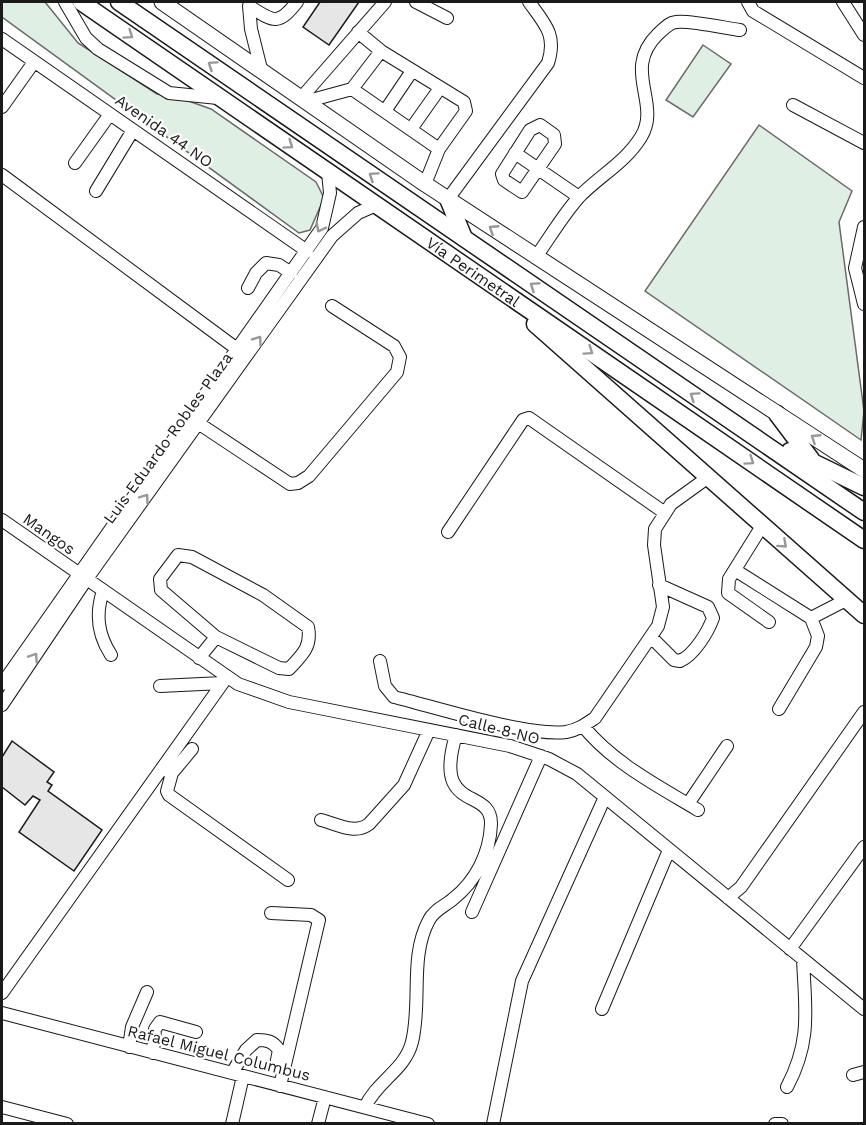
<svg xmlns="http://www.w3.org/2000/svg" width="866" height="1125" viewBox="0 0 866 1125" font-family="'Work Sans',sans-serif">
<rect width="100%" height="100%" fill="#fff"/>
<path fill="#e0efe3" stroke="#6a6a6a" stroke-width="1.5" d="M2,2H45L78,43L157,94L180,98L211,109L316,182L324,198L310,230L299,233L2,17Z
M703,45L731,64L693,117L666,100Z
M759,125L852,191L839,222L864,411L861,440L645,291Z"/>
<path fill="#e6e6e6" stroke="#1a1a1a" stroke-width="1.5" d="M320,2H359L329,45L303,27Z
M12,741L54,772L47,782L52,785L48,791L102,830L74,871L19,832L40,800L33,796L25,805L2,787V757Z"/>
<g fill="none" stroke-linecap="round" stroke-linejoin="round">
<g stroke="#1a1a1a" stroke-width="14">
<path id="minor" d="M65,2L86,38L98,49L169,93L218,98
M416,2L447,18
M748,2L753,11L864,78
M843,2L864,35
M249,6L251,29L261,69
M249,6C274,22 278,26 297,2
M358,32L381,51
M2,39L307,251
M352,89L381,51L464,102L466,111L439,149
M302,97L385,2
M308,101L352,89L439,149L425,184
M793,105L864,143
M2,107L34,62
M385,111L412,71
M540,125L554,135L555,144L522,192L504,180L502,174L530,130Z
M411,129L440,88
M515,153L579,197
M75,163L110,114
M2,175L237,349
M96,191L133,130
M448,199L548,63C557,35 545,24 529,2
M864,227L855,268L864,304
M536,257C550,237 563,215 579,197C599,176 625,163 641,137C662,103 621,70 658,34C664,29 668,23 676,22C689,20 725,28 740,30
M248,288L256,273L266,263L279,265L291,273
M192,419L290,484L298,483L309,476L397,372L400,357L394,346L332,306
M2,520L238,684L289,702L510,746L549,759L577,774L864,1009
M762,526L729,579L728,593L769,622
M448,532L523,420L529,418L665,513
M178,555L192,557L263,595L308,627C312,647 302,655 289,669L279,668L216,637L161,590L160,579Z
M735,570L811,618L846,600
M103,591C95,615 98,635 111,655
M651,637L674,660L680,661C694,655 708,632 713,618L708,607L659,585
M199,658L216,637
M380,661L385,686L394,697C435,707 528,737 566,732C578,730 586,724 595,718L658,626L663,607L654,545L655,529L671,504L707,478
M2,684L322,228L330,193L328,172
M160,686L222,683
M2,705L86,580L332,236L358,213L376,205
M779,709L816,647L818,636L811,618
M583,726C613,763 658,786 698,810
M165,770L172,773L192,749
M172,773L167,791L169,795L288,880
M688,804L727,746
M321,820C337,824 355,835 369,824L404,785L429,730
M728,898L741,887L864,712
M472,912L541,756
M271,913L311,915L319,920L280,1086
M790,949L864,847
M2,993L227,677
M602,1009L669,850
M2,1013L428,1124
M129,1047L132,1027L147,992
M153,1053L155,1029L160,1022L196,1032
M232,1073L246,1050L257,1040C267,1040 273,1041 279,1050L276,1065
M853,1075L864,1072
M787,1087C812,1040 805,1008 803,959
M2,1107L67,1124
M365,1107C377,1081 405,1070 412,1042C422,1002 409,957 429,920C434,910 445,906 453,899C476,881 490,853 491,824C492,786 432,814 456,735
M232,1124L243,1076
M318,1124L325,1097
M493,1124L522,981L605,797
M775,1124H782"/>
</g>
<g stroke="#1a1a1a" stroke-width="17">
<path id="major" d="M162,2L425,184L864,470"/>
</g>
<g stroke="#1a1a1a" stroke-width="19">
<g id="highway">
<path id="s1" d="M81,2L864,540"/>
<path d="M119,2L864,512"/>
<path d="M448,199L464,238"/>
<path d="M535,324L864,615"/>
<path d="M777,414L811,459"/>
<path d="M790,451L864,487"/>
</g>
</g>
<use href="#minor" stroke="#fff" stroke-width="12"/>
<use href="#major" stroke="#fff" stroke-width="15"/>
<use href="#highway" stroke="#fff" stroke-width="16"/>
</g>
<defs><path id="oneway-chevron" d="M-2-3.5L2.5 0L-2 3.5" fill="none" stroke-width="1.6" stroke-linecap="round" stroke-linejoin="round" transform="scale(1.5)"/></defs>
<g stroke="#989898">
<use href="#oneway-chevron" transform="translate(129 35) rotate(35)"/>
<use href="#oneway-chevron" transform="translate(212 65) rotate(-146)"/>
<use href="#oneway-chevron" transform="translate(289 145) rotate(35)"/>
<use href="#oneway-chevron" transform="translate(373 176) rotate(-146)"/>
<use href="#oneway-chevron" transform="translate(320 228) rotate(117)"/>
<use href="#oneway-chevron" transform="translate(493 229) rotate(-147)"/>
<use href="#oneway-chevron" transform="translate(534 286) rotate(-146)"/>
<use href="#oneway-chevron" transform="translate(258 340) rotate(-54)"/>
<use href="#oneway-chevron" transform="translate(589 351) rotate(35)"/>
<use href="#oneway-chevron" transform="translate(694 396) rotate(-146)"/>
<use href="#oneway-chevron" transform="translate(815 438) rotate(-147)"/>
<use href="#oneway-chevron" transform="translate(750 461) rotate(35)"/>
<use href="#oneway-chevron" transform="translate(145 498) rotate(-54)"/>
<use href="#oneway-chevron" transform="translate(783 544) rotate(42)"/>
<use href="#oneway-chevron" transform="translate(34 657) rotate(-56)"/>
</g>
<g text-anchor="middle" dominant-baseline="central" stroke-width="4.5" stroke-linejoin="round" paint-order="stroke">
<g font-size="16" fill="#1a1a1a" stroke="#fff">
<text transform="translate(164 131) rotate(35)">Avenida 44 NO</text>
<text stroke="none"><textPath href="#s1" startOffset="476">Vía Perimetral</textPath></text>
<text transform="translate(168 438) rotate(-54)">Luis Eduardo Robles Plaza</text>
<text transform="translate(49 534) rotate(35)">Mangos</text>
<text transform="translate(499 729) rotate(14)">Calle 8 NO</text>
<text transform="translate(219 1053) rotate(14)">Rafael Miguel Columbus</text>
</g>
</g>
<rect width="866" height="1125" fill="none" stroke="#1a1a1a" stroke-width="6"/>
</svg>
